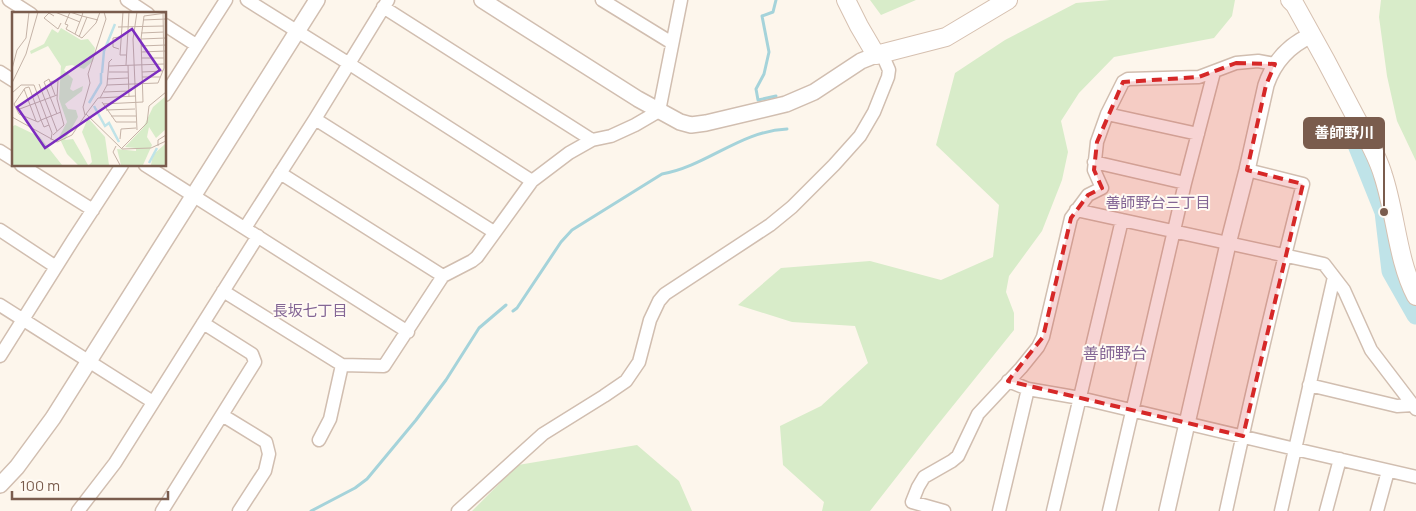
<svg xmlns="http://www.w3.org/2000/svg" width="1416" height="511" viewBox="0 0 1416 511" font-family="Manrope,'Noto Sans JP',sans-serif">
<rect width="100%" height="100%" fill="#fdf6ec"/>
<path fill="#d8ecc9" d="M870,0H916L881,15Z
M1110,0H1235L1232,16L1214,38L1114,57L1079,93L1061,121L1068,152L1062,180L1042,231L1009,276L1006,292L1014,313V330L927,438L870,511H822L824,502L783,465L780,426L821,406L868,363L855,326L792,322L738,305L781,268L870,261L941,280L993,257L999,205L936,145L955,73L1005,40L1076,3Z
M1381,0H1416V161L1397,121L1387,76L1379,17Z
M637,445L679,481L692,511H472L518,465Z"/>
<g fill="none" stroke-linecap="round" stroke-linejoin="round">
<path stroke="#a5d3da" stroke-width="3" d="M776,96L758,100L756,89L764,74L769,52L762,16L773,12L776,0
M513,311L517,308L561,242L572,230L662,174C707,166 740,131 787,129
M311,511L355,488L367,479L416,420L446,380L479,328L506,305"/>
<path stroke="#bfe3e8" stroke-width="19" d="M1353,135L1384,212L1391,271L1416,315"/>
<g stroke="#d1beb0" stroke-width="15">
<path id="minor" d="M9,0L31,14
M127,0L148,14
M247,0L348,63L532,181
M602,0L672,43
M383,7L592,140
M165,25L196,45
M0,72L14,81
M165,95L226,0
M1107,114L1198,134
M315,119L494,232
M0,151L14,160
M1094,162L1185,183
M21,165L93,210
M145,165L408,332
M280,173L443,276
M1076,210L1324,264L1344,290L1371,350L1416,409
M245,228L315,119L388,0
M0,230L56,267
M223,291L342,365L384,366L443,276L472,261L477,257L532,181L569,153L592,140L611,136L635,125L659,111L681,0
M0,305L153,402
M0,356L73,240L122,165
M1008,381L1028,389L1080,398L1295,449L1416,477
M1309,385L1397,406L1413,405
M222,415L266,442L269,454L265,471L239,511
M319,440L330,419L342,365
M78,511L115,463L258,236
M162,511L255,362L252,354L203,323
M458,511L543,434L604,396L626,381L639,362L650,320L659,301L665,294L770,225L792,207L834,165L860,136L874,112L888,77L889,70L882,54
M944,511L912,502L918,487L924,477L952,461L958,456L978,414L1021,368L1038,347L1043,337L1071,218L1088,195L1102,188L1094,170L1097,142L1107,114L1123,82L1128,79L1199,77L1236,63L1258,61L1275,64
M999,511L1028,389
M1053,511L1122,220
M1109,511L1185,183L1214,72
M1226,511C1250,401 1275,292 1303,184L1247,170
M1281,511L1334,277
M1326,511L1340,459
M1377,511L1388,471"/>
</g>
<g stroke="#d1beb0" stroke-width="18">
<path id="tertiary" d="M482,0L638,99L680,122L691,125L706,123L786,104L814,92L861,61L876,55
M0,485L17,467L53,418L317,0
M1167,511L1228,244L1247,170L1266,85C1274,61 1289,45 1312,35"/>
</g>
<g stroke="#d6c0b0" stroke-width="20">
<path id="secondary" d="M846,0L859,26L876,55L946,37L1008,0
M1290,0L1295,5C1316,42 1336,79 1355,116C1365,135 1377,154 1383,175C1396,214 1397,259 1416,296"/>
</g>
<use href="#minor" stroke="#fff" stroke-width="12"/>
<use href="#tertiary" stroke="#fff" stroke-width="15"/>
<use href="#secondary" stroke="#fff" stroke-width="18"/>
</g>
<path fill="#d62828" fill-opacity="0.2" stroke="#d62828" stroke-width="4" stroke-dasharray="10 6" stroke-linejoin="round" d="M1236,63L1275,64L1266,85L1247,170L1303,184L1243,436L1008,381L1043,337L1071,218L1088,195L1102,188L1094,170L1097,142L1123,82L1199,77Z"/>
<g text-anchor="middle" dominant-baseline="central" stroke-width="4" stroke-linejoin="round" paint-order="stroke">
<g font-size="15" fill="#846695" stroke="#fffaf3">
<text x="1158" y="202">善師野台三丁目</text>
<text x="310" y="310">長坂七丁目</text>
</g>
<g font-size="16" fill="#846695" stroke="#fffaf3">
<text x="1115" y="353">善師野台</text>
</g>
</g>
<g transform="translate(12 12)">
<rect width="154" height="154" fill="#fdf6ec"/>
<path d="M49,16L69,28L76,27L83,36L81,49L72,57L60,53L54,54L52,58L61,67L58,77L61,79L71,74L70,79L53,92L56,97L64,98L66,105L53,128L61,127L76,153H66L55,142L47,125L55,110L47,87L49,54L36,34L19,42L18,39L32,32L40,17L46,21ZM154,84V117L144,126L137,115L135,125L140,133L131,153H109L105,137L124,139V136L113,135L131,116L141,95ZM76,106L93,125L97,153H77L80,150L78,139L70,120ZM3,113L28,125L50,153H0V115ZM153,132L154,153H139L141,143Z" fill="#d8ecc9"/>
<path fill="none" stroke="#bfe3e8" stroke-width="2.5" d="M90,61L92,39L103,12M77,91L89,71V61M82,94L93,114L97,111L107,130M137,151L145,136"/>
<path fill="none" stroke="#c5b3a7" stroke-width="1" d="M43,0L68,10M71,0L70,4L58,0L53,12L56,13L54,17L70,26L84,11L88,0M111,0L108,43H114M42,4L37,1L32,6L46,17L49,11M131,8L154,7M106,15L152,14M129,21L152,20M63,22L70,4L86,8M67,25L75,5M107,25L101,26V35L107,37M129,27L154,26M129,34L154,33M129,40L154,39M129,46H152M114,53L117,0M116,53L117,85M97,54L152,52M0,57L5,38L14,26L17,0M97,60H116M130,60L151,59M130,65H148M95,67L116,66M32,70L45,102M32,70L37,67L43,83M38,70L46,68L45,87L52,113L41,123M0,71L14,42L26,0M27,72L45,119M95,73L146,71L152,56L151,0M12,77L24,109M92,80L117,79M0,81L9,73H22L40,121L39,128M88,86L95,73L97,50L100,47M90,90L104,110H124M91,92L131,90L129,27L132,4L154,1M5,98L45,83M94,98L123,97M74,102L86,86L123,84M73,103L71,95L78,71L76,62L94,7L92,0M99,104H124M0,105L45,130L60,123L74,102L110,137L139,136L154,129M37,113L32,115L29,108L24,94L17,75L13,76L2,92L7,102L26,110L29,108L49,100M125,118L121,27L125,0M108,127L109,117L124,116M104,134L101,140L108,153M146,134V128L154,123M109,137L135,111L137,94L154,80"/>
<path fill="#7b2cbf" fill-opacity="0.15" stroke="#7b2cbf" stroke-width="2.5" d="M120,17L148,58L33,136L5,95Z"/>
<rect width="154" height="154" fill="none" stroke="#7a5c4d" stroke-width="2.5"/>
</g>
<path fill="none" stroke="#7a5c4d" stroke-width="2" d="M1384 212L1384 133"/>
<circle fill="#7a5c4d" stroke="#fffaf3" stroke-width="2" cx="1384" cy="212" r="5"/>
<rect fill="#7a5c4d" stroke="#7a5c4d" stroke-width="2" x="1304" y="118" width="80" height="30" rx="5"/>
<g font-size="15" text-anchor="middle" font-weight="bold" fill="#fff">
<text x="1344" y="138">善師野川</text>
</g>
<path d="M12 491v8h156v-8" fill="none" stroke="#7a5c4d" stroke-width="2.5"/>
<text x="20" y="491" font-size="15" fill="#7a5c4d" stroke="#fffaf3" stroke-width="4" paint-order="stroke">100 m</text>
</svg>
